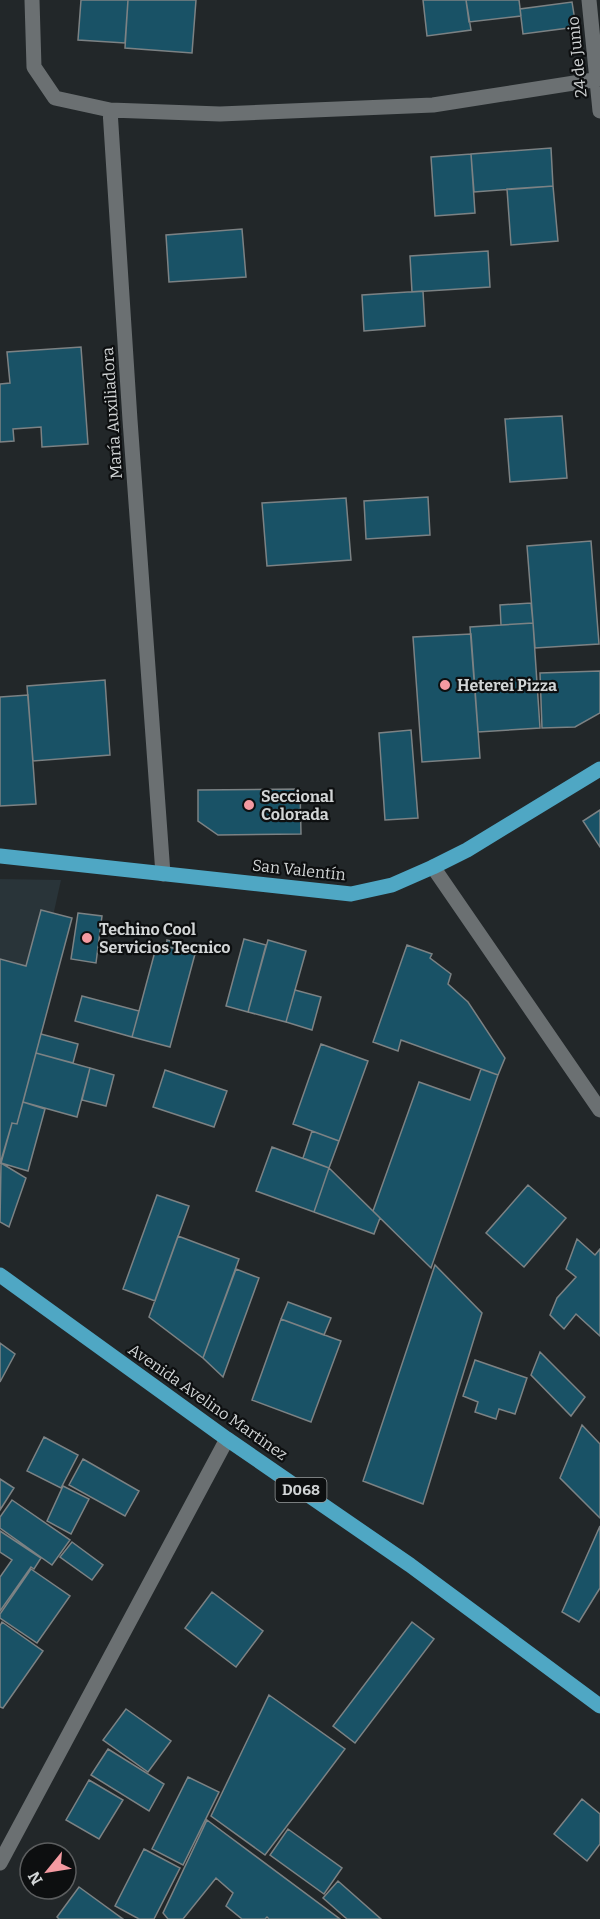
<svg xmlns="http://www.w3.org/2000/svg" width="600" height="1919" viewBox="0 0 600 1919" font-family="Bitter,serif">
<rect width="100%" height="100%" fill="#222729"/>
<path fill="#293439" d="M0,879L61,880L38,984L0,1099Z"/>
<path fill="#195266" stroke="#7c8284" stroke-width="1.5" d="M81,0H128L125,43L78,40Z
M128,0H196L192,53L125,48Z
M423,0H466L471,30L427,36Z
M466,0H519L521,16L469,22Z
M572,2L576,27L523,34L520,9Z
M551,148L553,186L474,192L471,154Z
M471,154L475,213L435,216L431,157Z
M553,186L558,241L511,245L507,189Z
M242,229L246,277L169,282L166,235Z
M488,251L490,287L412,292L410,256Z
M423,291L425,326L364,331L362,295Z
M81,347L88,444L42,447L41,427L13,429L14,441L0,442V384L10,383L7,352Z
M562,416L567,478L510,482L505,419Z
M428,497L430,535L366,539L364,501Z
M346,498L351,560L267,566L262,503Z
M591,541L599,644L535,648L527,546Z
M531,603L533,623L501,625L500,605Z
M533,623L540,728L478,732L470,627Z
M471,634L480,758L422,762L413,637Z
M600,671V713L575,727L542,728L540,673Z
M105,680L110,755L33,761L27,686Z
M28,695L36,804L0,806V697Z
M411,730L418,818L385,820L379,733Z
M300,789L301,834L218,835L198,821V790Z
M600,810V847L583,821Z
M41,910L72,918L17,1124L12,1123L0,1164V959L26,966Z
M78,913L102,916L96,963L71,959Z
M244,939L266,945L248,1012L226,1006Z
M167,940L189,946L188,952L166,946Z
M268,940L306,951L286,1022L248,1012Z
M157,944L195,954L170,1047L132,1037Z
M407,945L432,954L430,958L451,974L448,984L468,1002L505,1058L498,1075L401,1040L398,1051L373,1042Z
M295,990L321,997L312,1030L286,1022Z
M82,996L139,1011L132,1037L75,1021Z
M41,1034L78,1044L73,1063L36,1053Z
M321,1044L368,1061L339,1141L293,1124Z
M36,1053L90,1068L77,1117L23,1102Z
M90,1068L114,1075L106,1106L82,1100Z
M481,1069L498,1075L431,1268L373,1211L419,1082L470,1100Z
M165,1070L227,1091L214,1127L153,1107Z
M23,1102L45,1109L28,1171L1,1163L12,1123L17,1124Z
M312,1131L339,1141L329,1168L303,1158Z
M272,1147L329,1168L314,1212L256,1191Z
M1,1163L26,1178L9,1227L0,1222Z
M329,1168L380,1218L374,1234L314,1212Z
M528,1185L566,1218L524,1267L486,1233Z
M157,1195L189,1206L155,1301L123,1289Z
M178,1236L239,1259L203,1358L149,1317Z
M577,1239L595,1255L600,1249V1336L576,1314L564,1329L550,1315L557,1298L576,1277L566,1269Z
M435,1265L482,1313L423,1504L363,1481Z
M236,1269L259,1278L223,1377L203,1358Z
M288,1302L331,1318L324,1335L281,1319Z
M281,1319L341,1341L311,1422L252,1400Z
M0,1343L15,1354L0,1382Z
M540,1352L585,1397L571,1416L531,1375Z
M475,1360L527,1378L515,1414L499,1409L496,1419L475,1412L478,1402L463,1396Z
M582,1425L600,1444V1518L560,1478Z
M44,1437L78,1455L61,1488L27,1471Z
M83,1459L139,1491L125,1516L69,1485Z
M0,1479L14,1488L0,1510Z
M63,1486L89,1499L71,1534L47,1521Z
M12,1500L70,1540L52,1565L0,1528V1517Z
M600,1526V1588L579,1622L562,1612Z
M0,1531L41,1558L34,1569L31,1567L0,1611V1577L12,1560L0,1552Z
M72,1542L103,1565L92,1580L60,1557Z
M31,1569L70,1596L37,1643L0,1618V1614Z
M212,1592L263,1631L236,1667L185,1628Z
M2,1622L43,1651L3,1708L0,1707V1626Z
M412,1622L434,1639L355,1743L333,1726Z
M269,1695L345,1749L265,1855L211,1816Z
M126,1709L171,1741L148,1772L103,1740Z
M108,1749L164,1784L149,1811L91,1775Z
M188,1777L219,1792L183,1865L152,1849Z
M89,1780L123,1800L99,1839L66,1820Z
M582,1799L600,1814V1844L587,1861L554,1834Z
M207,1820L340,1919H269L267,1917L265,1919H242L226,1906L233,1893L216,1878L183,1919H168L163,1913Z
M288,1829L342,1868L324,1894L270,1855Z
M144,1849L180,1868L154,1919H139L115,1906Z
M338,1881L381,1919H347L323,1898Z
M79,1887L123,1919H59L57,1917Z"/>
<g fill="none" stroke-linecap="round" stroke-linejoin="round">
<path stroke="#6b7072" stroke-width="15" d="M32,0L34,67L55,98L110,110L130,420L163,874
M589,0L600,111
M110,110L220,114L433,105L600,79
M433,867L600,1110
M0,1863L227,1439"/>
<path stroke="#4fa7c4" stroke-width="15" d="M0,856L351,894L392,885L433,867L467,850L600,769
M0,1275L227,1439L410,1565L600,1706"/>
</g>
<g fill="#f49aa1" stroke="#0d0f10" stroke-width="2">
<circle cx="445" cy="685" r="6"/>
<circle cx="249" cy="805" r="6"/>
<circle cx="87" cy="938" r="6"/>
</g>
<g text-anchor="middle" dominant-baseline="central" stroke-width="4.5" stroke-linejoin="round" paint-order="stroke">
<rect fill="#0d0f10" stroke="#979a9b" stroke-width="1.5" x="275.5" y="1478" width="51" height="24" rx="4.5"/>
<g font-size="15" font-weight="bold" fill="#d2d5d6">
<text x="301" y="1490">D068</text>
</g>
<g font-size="16" fill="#d2d5d6" stroke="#0d0f10">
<text transform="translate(577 57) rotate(-96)">24 de Junio</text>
<text transform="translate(112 413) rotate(-94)">María Auxiliadora</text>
<text transform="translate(299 870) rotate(6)">San Valentín</text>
<text transform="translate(208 1402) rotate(35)">Avenida Avelino Martinez</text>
</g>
<g font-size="16" font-weight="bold" fill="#d2d5d6" stroke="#0d0f10" text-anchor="start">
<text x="457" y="685">Heterei Pizza</text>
<text x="261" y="796">Seccional<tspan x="261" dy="18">Colorada</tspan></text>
<text x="99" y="929">Techino Cool<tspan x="99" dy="18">Servicios Tecnico</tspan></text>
</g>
</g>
<g transform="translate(48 1871) rotate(240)"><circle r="28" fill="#0d0f10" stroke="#5c5e5f" stroke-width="1.5"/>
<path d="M0-4.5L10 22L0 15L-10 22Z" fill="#f49aa1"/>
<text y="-9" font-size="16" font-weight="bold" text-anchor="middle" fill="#d2d5d6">N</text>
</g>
</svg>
